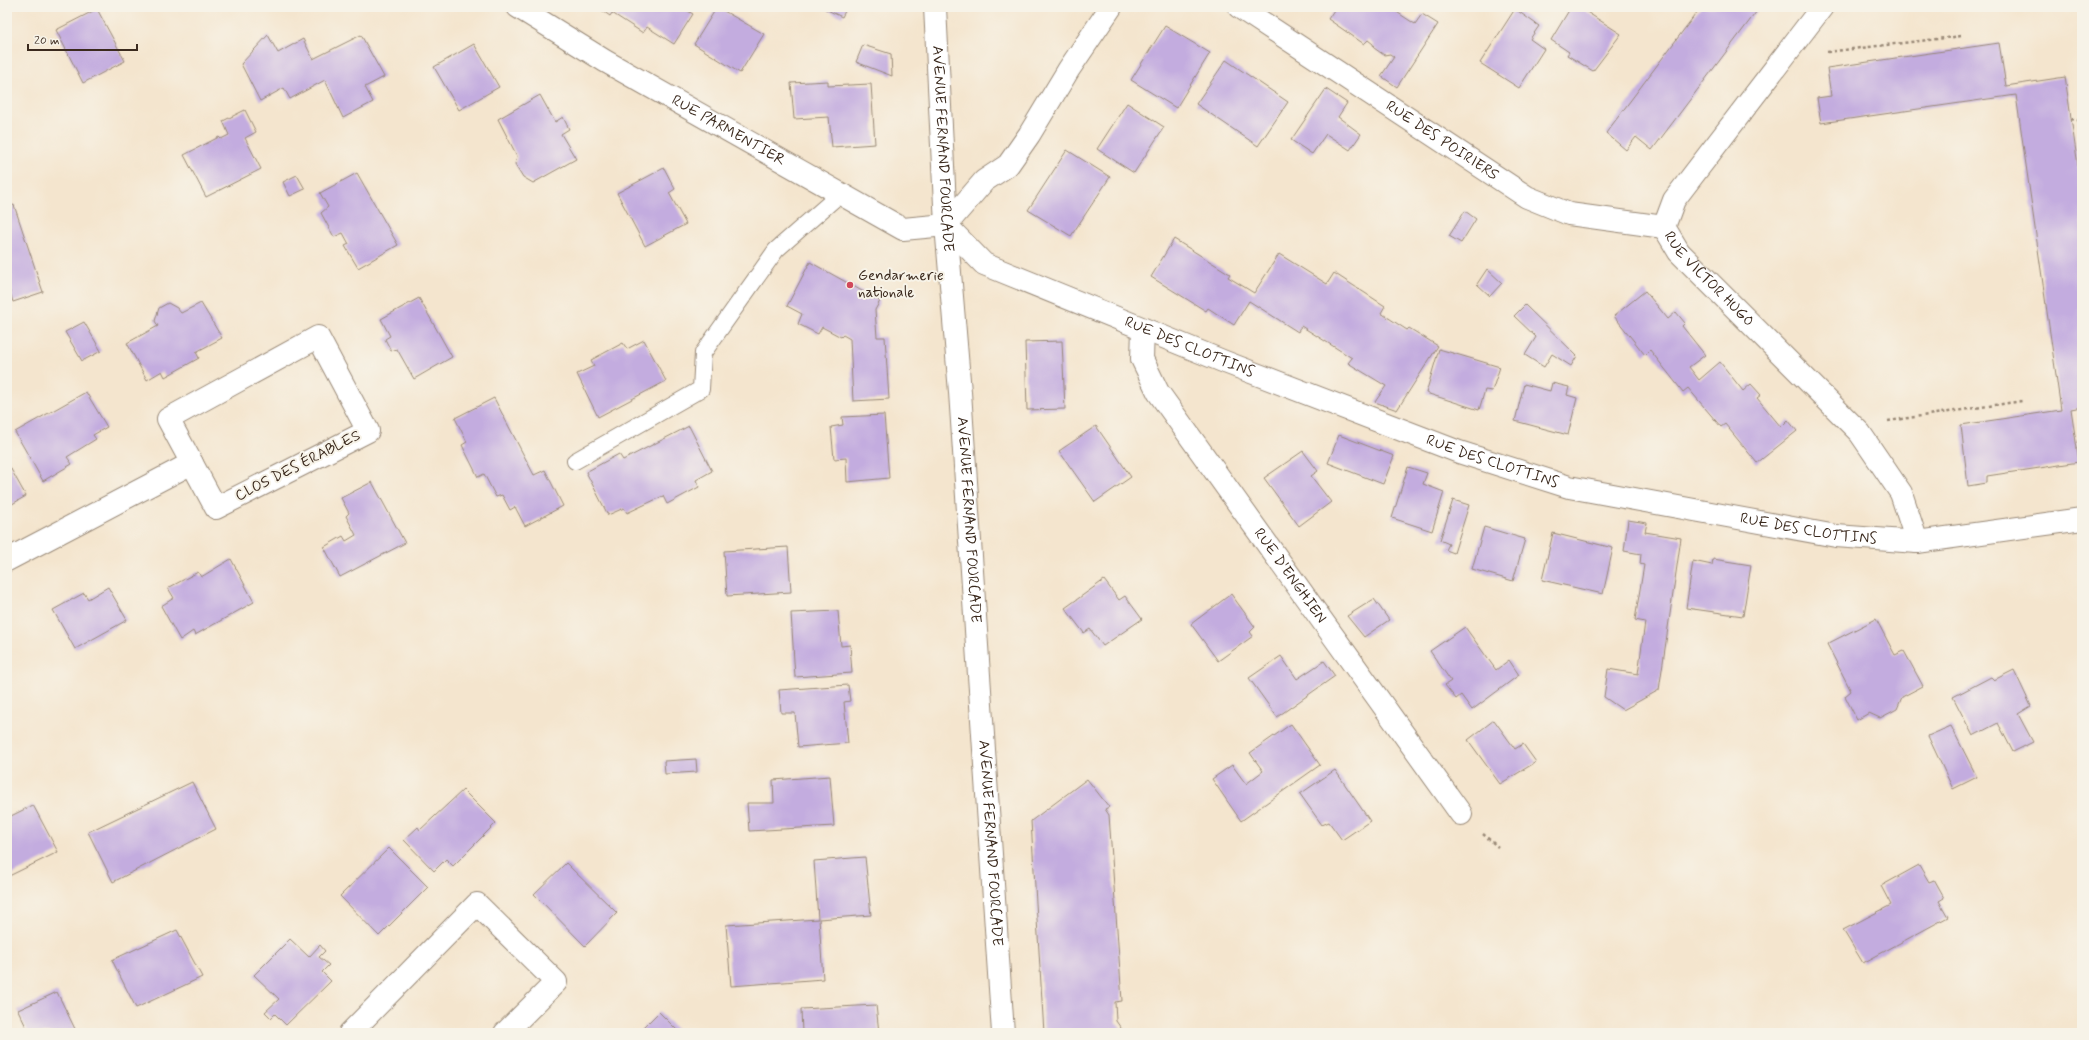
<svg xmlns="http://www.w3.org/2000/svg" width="2089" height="1040" viewBox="0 0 2089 1040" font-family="Mynerve,sans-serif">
<rect width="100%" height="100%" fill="#f7f3e8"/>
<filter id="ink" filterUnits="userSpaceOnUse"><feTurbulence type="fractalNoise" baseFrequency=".025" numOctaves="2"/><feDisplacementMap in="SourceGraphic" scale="8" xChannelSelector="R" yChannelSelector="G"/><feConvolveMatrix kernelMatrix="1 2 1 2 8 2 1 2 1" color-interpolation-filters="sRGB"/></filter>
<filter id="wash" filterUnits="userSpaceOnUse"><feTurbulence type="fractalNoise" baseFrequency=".012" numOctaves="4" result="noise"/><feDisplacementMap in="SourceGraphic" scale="16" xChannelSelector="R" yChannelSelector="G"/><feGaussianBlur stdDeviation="0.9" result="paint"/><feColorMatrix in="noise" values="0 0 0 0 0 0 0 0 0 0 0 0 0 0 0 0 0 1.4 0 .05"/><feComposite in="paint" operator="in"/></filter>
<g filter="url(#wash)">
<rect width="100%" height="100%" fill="#f4e5ce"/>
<g id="blocks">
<path fill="#c3acdf" d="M597,7H681L693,14L674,44L647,27L643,33L612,13L610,16Z
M717,7L764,34L740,73L694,44Z
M821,7H847L842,17Z
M1336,7H1389L1415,24L1422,14L1438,24L1397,87L1381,76L1394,57L1390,54L1384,55L1374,48L1373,44L1368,40L1364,44L1328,19Z
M1571,7H1579L1621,34L1593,71L1567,55L1569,52L1551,40Z
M1701,7H1760L1652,150L1636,137L1626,150L1606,133Z
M97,9L125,61L83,83L56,30Z
M1515,9L1539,26L1530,39L1544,49L1519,88L1480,63Z
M1165,26L1210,53L1176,108L1131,80Z
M268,35L278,53L303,39L313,59L361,35L384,77L365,87L373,102L343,118L325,80L290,99L284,88L260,101L241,64Z
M1999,43L2006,86L2065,77L2082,193V407L2071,409L2079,462L1987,476V483L1968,486L1961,425L2061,410L2016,95L1821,123L1817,98L1831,96L1827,68Z
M474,44L499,87L459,110L434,67Z
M863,45L891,54L892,76L856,62Z
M1226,60L1288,102L1258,146L1196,104Z
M828,81V86L871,84L875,144L832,147L829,117L794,119L791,83Z
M1326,89L1347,103L1338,117L1361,134L1350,150L1326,134L1312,154L1291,140Z
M540,95L555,122L563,117L569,129L561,134L576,159L533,183L523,177L515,164L517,156L498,119Z
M1127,103L1164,127L1134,173L1097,149Z
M245,110L256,132L245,138L261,169L206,197L184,155L219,137L221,139L229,135L223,121Z
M1067,150L1110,177L1071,236L1028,210Z
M664,168L675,189L669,193L686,224L645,246L617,193Z
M357,173L398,245L358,268L345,246L349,244L343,233L334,237L321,213L328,207L320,193Z
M297,175L305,189L290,196L283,182Z
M14,205L43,292L13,302L7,283V207Z
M1465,211L1476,219L1461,243L1449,236Z
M1174,239L1230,274L1228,277L1254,293L1279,254L1327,284L1334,273L1385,306L1381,313L1407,330L1409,328L1438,346L1397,410L1375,402L1386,386L1348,363L1352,358L1301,326L1298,332L1249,301L1234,325L1208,308L1206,311L1151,277Z
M810,262L880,301L875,310L877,337H885L889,399L853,401L850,339L843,335L841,337L822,327L818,334L798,324L802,314L787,306Z
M1487,269L1502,283L1490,296L1477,284Z
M1645,291L1668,319L1676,312L1685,323L1682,326L1705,355L1689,367L1699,380L1720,362L1743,391L1751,384L1761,395L1757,398L1781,427L1788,420L1797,431L1757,463L1725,424L1721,427L1688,388L1683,392L1650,350L1645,355L1614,316Z
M419,298L452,357L414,379L397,349L391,351L385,339L390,336L381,319Z
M168,303L177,308L181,313L201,303L222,338L196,352L199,358L165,377L162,371L147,380L127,343L158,326L155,321L159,308Z
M1525,305L1577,356L1571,366L1552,354L1544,367L1525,355L1536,337L1514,316Z
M84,322L101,351L82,361L65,332Z
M644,340L666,381L598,417L577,374L594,366L591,360L623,343L627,349Z
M1062,341L1065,409L1027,410L1025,342Z
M1439,349L1500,367L1492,391L1485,390L1479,410L1426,393Z
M1552,383L1569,387L1567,395L1577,398L1568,435L1515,421L1524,384L1550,391Z
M86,392L107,427L93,435L96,439L67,457L72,464L43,481L15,432Z
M494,398L534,475L545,470L563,506L525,526L515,507L510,510L502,495L496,497L484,474L478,477L462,445L467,442L455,418Z
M884,415L889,478L847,482L846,458L834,459L831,427L843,425L842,417Z
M689,426L712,471L696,480L699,487L667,504L663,496L627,513L624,508L608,515L586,472L619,454L623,460Z
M1096,426L1131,477L1095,502L1059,451Z
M1339,435L1394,456L1383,484L1328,463Z
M1303,451L1318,471L1311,476L1331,502L1299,526L1264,478Z
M7,462L26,496L7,507Z
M1408,467L1427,473L1423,484L1444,492L1432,531L1392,518Z
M372,482L405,543L340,577L324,547L343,536L346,541L356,535L346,516L349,513L341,498Z
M1453,500L1469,505L1454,553L1446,550L1449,544L1440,540Z
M1628,520L1647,523L1645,532L1681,538L1659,690L1623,710L1604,697L1608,669L1638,674L1645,622L1635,620L1644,565L1640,564L1641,554L1624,551Z
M1484,527L1525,539L1513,581L1472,569Z
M1553,533L1613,548L1603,594L1542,580Z
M788,547L791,592L727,596L724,551Z
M231,559L254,602L195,635L193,631L180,640L161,606L174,598L168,588L198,572L201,577Z
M1713,559L1751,565L1743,616L1686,608L1693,561L1712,565Z
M1104,580L1119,600L1125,596L1142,619L1103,646L1090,629L1084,633L1065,608Z
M108,587L127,620L75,649L53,610L84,593L88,599Z
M1231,594L1255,627L1250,632L1253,636L1218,661L1191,624Z
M1374,599L1389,620L1364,637L1347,616Z
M838,611L841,646L850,645L852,673L795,677L791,613Z
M1876,619L1895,655L1904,651L1923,686L1902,697L1897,709L1880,718L1869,713L1857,720L1845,696L1851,691L1827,644Z
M1465,627L1496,670L1509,660L1519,675L1472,710L1461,695L1456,699L1445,685L1451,681L1430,651Z
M1281,656L1297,679L1324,661L1335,676L1277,717L1249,678Z
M2014,670L2031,706L2018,714L2033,742L2013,752L1998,723L1973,736L1953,697L1991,677L1994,680Z
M848,685L850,701L844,702L848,743L798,747L795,713H781L779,690Z
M1494,720L1515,749L1523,744L1536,762L1500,784L1468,740Z
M1291,724L1320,765L1241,821L1212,779L1232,765L1246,784L1263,771L1250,753Z
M1951,726L1977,777L1953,789L1928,736Z
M696,759L697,772L665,774L664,761Z
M1335,770L1370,821L1342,840L1329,822L1322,825L1300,794Z
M830,776L834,826L749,831L747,803H774L773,780Z
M1087,779L1109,807L1105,809L1109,815L1122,1001L1115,1002L1116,1021L1123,1031L1120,1033H1044L1031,821Z
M192,782L216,829L113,882L88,832Z
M463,790L496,823L453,866L446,859L434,871L404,840L418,827L420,830Z
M33,805L58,852L7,877V818Z
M389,848L428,887L379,936L340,896Z
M865,857L871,915L819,919L823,979L731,986L726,925L818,919L814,861Z
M566,863L617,913L585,946L534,894Z
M1919,865L1929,882L1934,880L1944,898L1939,901L1948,917L1863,963L1843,930L1891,905L1881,886Z
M177,930L202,977L136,1008L112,960Z
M290,939L309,957L320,945L325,951L319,957L329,965L322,972L331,981L286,1025L275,1014L271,1018L265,1012L279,999L254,975Z
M57,992L77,1033H29L18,1010Z
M876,1005L879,1033H802L801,1009Z
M659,1012L680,1033H638Z"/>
</g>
</g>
<g filter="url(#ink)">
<use href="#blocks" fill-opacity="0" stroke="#988876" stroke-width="1"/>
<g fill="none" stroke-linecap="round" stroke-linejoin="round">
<g stroke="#988876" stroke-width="18">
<path id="service" d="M575,461L701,389L703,353L776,250L840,194"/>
</g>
<g stroke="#988876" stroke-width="24">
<g id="minor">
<path id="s1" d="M518,7L605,61L903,229L946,225"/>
<path id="s2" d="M1239,7L1527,197L1569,214L1664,227"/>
<path id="s3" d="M946,225L984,264L1225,362L1459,452L1569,487L1836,536L1917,542L2082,519"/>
<path d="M946,225L984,181L1008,165L1029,135L1069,69L1111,7"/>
<path id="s4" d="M1664,227L1679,252L1860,433L1901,493L1917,542"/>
<path d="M1664,227L1674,200L1822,7"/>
<path id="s5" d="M1143,329L1142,359L1158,392L1461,814"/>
<path d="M318,337L368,431L216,508L168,419Z"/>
<path d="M7,560L192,463"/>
<path d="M350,1033L477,904L556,982L505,1033"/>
</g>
</g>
<g stroke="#988876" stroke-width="24">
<g id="tertiary">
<path id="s6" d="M935,7L946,225L960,392L1003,1033"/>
</g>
</g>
<path stroke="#988876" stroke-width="2.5" stroke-dasharray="3 3" stroke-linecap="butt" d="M1827,52L1962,36
M2071,119L2082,121
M1888,421L2022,401
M1483,834L1498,847"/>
<use href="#service" stroke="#fff" stroke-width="16"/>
<use href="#minor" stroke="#fff" stroke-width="22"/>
<use href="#tertiary" stroke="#fff" stroke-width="22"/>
</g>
</g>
<circle fill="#d1495b" stroke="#f7f3e8" stroke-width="1.5" cx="850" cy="285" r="4"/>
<g text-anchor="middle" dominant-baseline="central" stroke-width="4" stroke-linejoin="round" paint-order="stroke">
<g font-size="15" fill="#3b2a1e" stroke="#f7f3e8">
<text stroke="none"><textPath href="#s1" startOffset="244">RUE PARMENTIER</textPath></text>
<text stroke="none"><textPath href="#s2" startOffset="243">RUE DES POIRIERS</textPath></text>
<text stroke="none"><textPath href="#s6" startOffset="142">AVENUE FERNAND FOURCADE</textPath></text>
<text stroke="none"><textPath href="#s4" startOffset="69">RUE VICTOR HUGO</textPath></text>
<text stroke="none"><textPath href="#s3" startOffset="276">RUE DES CLOTTINS</textPath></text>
<text stroke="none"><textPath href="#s3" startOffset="600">RUE DES CLOTTINS</textPath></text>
<text transform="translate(298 466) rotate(-27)">CLOS DES ÉRABLES</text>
<text stroke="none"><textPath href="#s6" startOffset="514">AVENUE FERNAND FOURCADE</textPath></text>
<text stroke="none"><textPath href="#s3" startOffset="924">RUE DES CLOTTINS</textPath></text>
<text stroke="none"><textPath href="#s5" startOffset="293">RUE D'ENGHIEN</textPath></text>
<text stroke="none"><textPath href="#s6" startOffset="838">AVENUE FERNAND FOURCADE</textPath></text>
</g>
<g font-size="15" fill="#3b2a1e" stroke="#f7f3e8" text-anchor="start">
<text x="858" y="276">Gendarmerie<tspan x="858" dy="17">nationale</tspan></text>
</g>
</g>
<rect width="2089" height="1040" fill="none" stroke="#f7f3e8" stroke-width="24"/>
<path d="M28 44v6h109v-6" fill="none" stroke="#3b2a1e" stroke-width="2"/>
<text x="34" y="44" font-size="12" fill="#3b2a1e" stroke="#f7f3e8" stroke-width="3" paint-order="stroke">20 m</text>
</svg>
